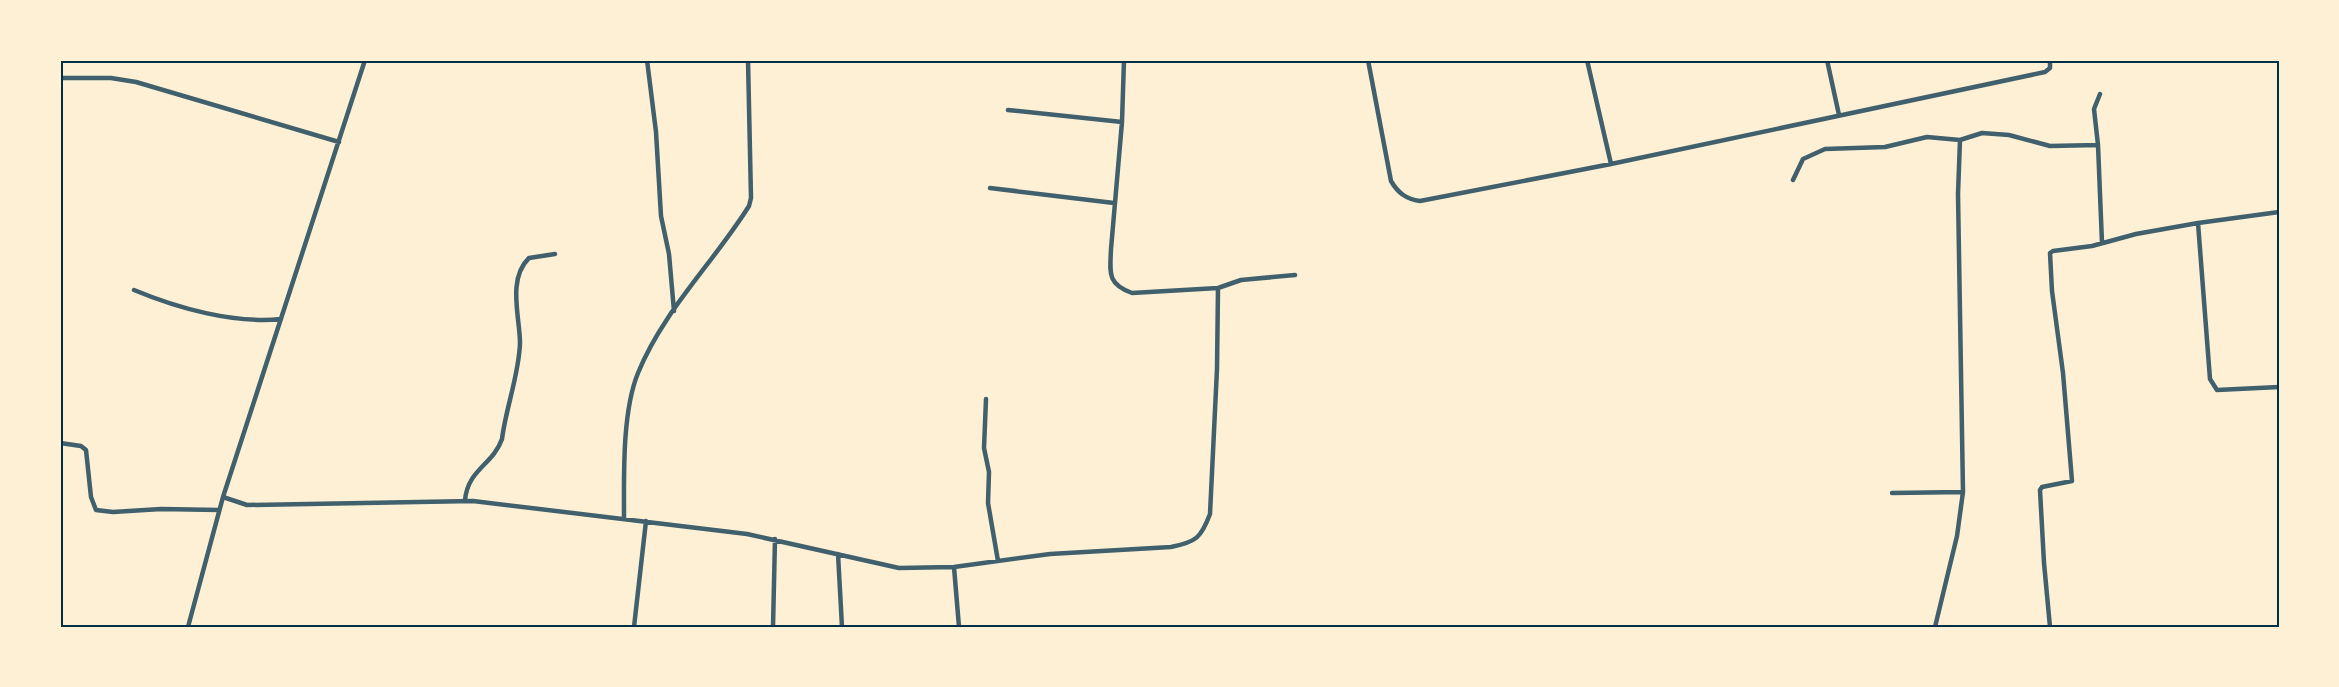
<svg xmlns="http://www.w3.org/2000/svg" width="2339" height="687" viewBox="0 0 2339 687" font-family="'Open Sans',sans-serif">
<rect width="100%" height="100%" fill="#fdf0d5"/>
<g fill="none" stroke-linecap="round" stroke-linejoin="round">
<path stroke="#3f606c" stroke-width="4.5" d="M647,60L656,132L661,216L669,254L674,311
M1124,60L1122,122L1111,249C1110,273 1107,284 1132,293L1218,288L1241,280L1295,275
M1368,60L1391,181C1398,193 1406,199 1420,201L1611,164L2045,72L2050,68V60
M1587,60L1611,164
M1827,60L1839,115
M60,78H111L136,82L339,142
M2100,94L2094,109L2098,145L2102,243
M1008,110L1122,122
M1960,140L1958,194L1963,492
M1793,180L1803,159L1825,149L1885,147L1927,137L1960,140L1982,133L2009,135L2050,146L2098,145
M990,188L1114,203
M2198,223L2210,379L2217,390L2279,387
M134,290C177,308 234,324 281,319
M986,399L984,448L989,472L988,503L998,561
M60,443L81,446L86,450L91,497L96,510L113,512L161,509L219,510
M1892,493L1963,492L1957,536L1935,627
M223,497L247,505L473,501L747,534L899,568L954,567L1050,554L1171,547C1196,542 1201,538 1210,514L1217,369L1218,288
M465,500C468,469 493,465 502,439C506,407 519,375 520,343C520,318 507,279 529,258L555,254
M624,519C624,476 622,412 638,373C663,311 714,262 749,206L751,198L748,60
M838,554L842,627
M954,567L959,627
M188,627L223,497L365,60
M634,627L646,521
M773,627L775,539
M2050,627L2044,563L2040,490L2042,487L2072,481L2063,373L2052,291L2050,253L2053,251L2092,246L2136,234L2198,223L2279,212"/>
</g>
<rect width="2339" height="687" fill="none" stroke="#fdf0d5" stroke-width="123"/>
<rect x="62" y="62" width="2216" height="564" fill="none" stroke="#003049" stroke-width="2"/>
</svg>
